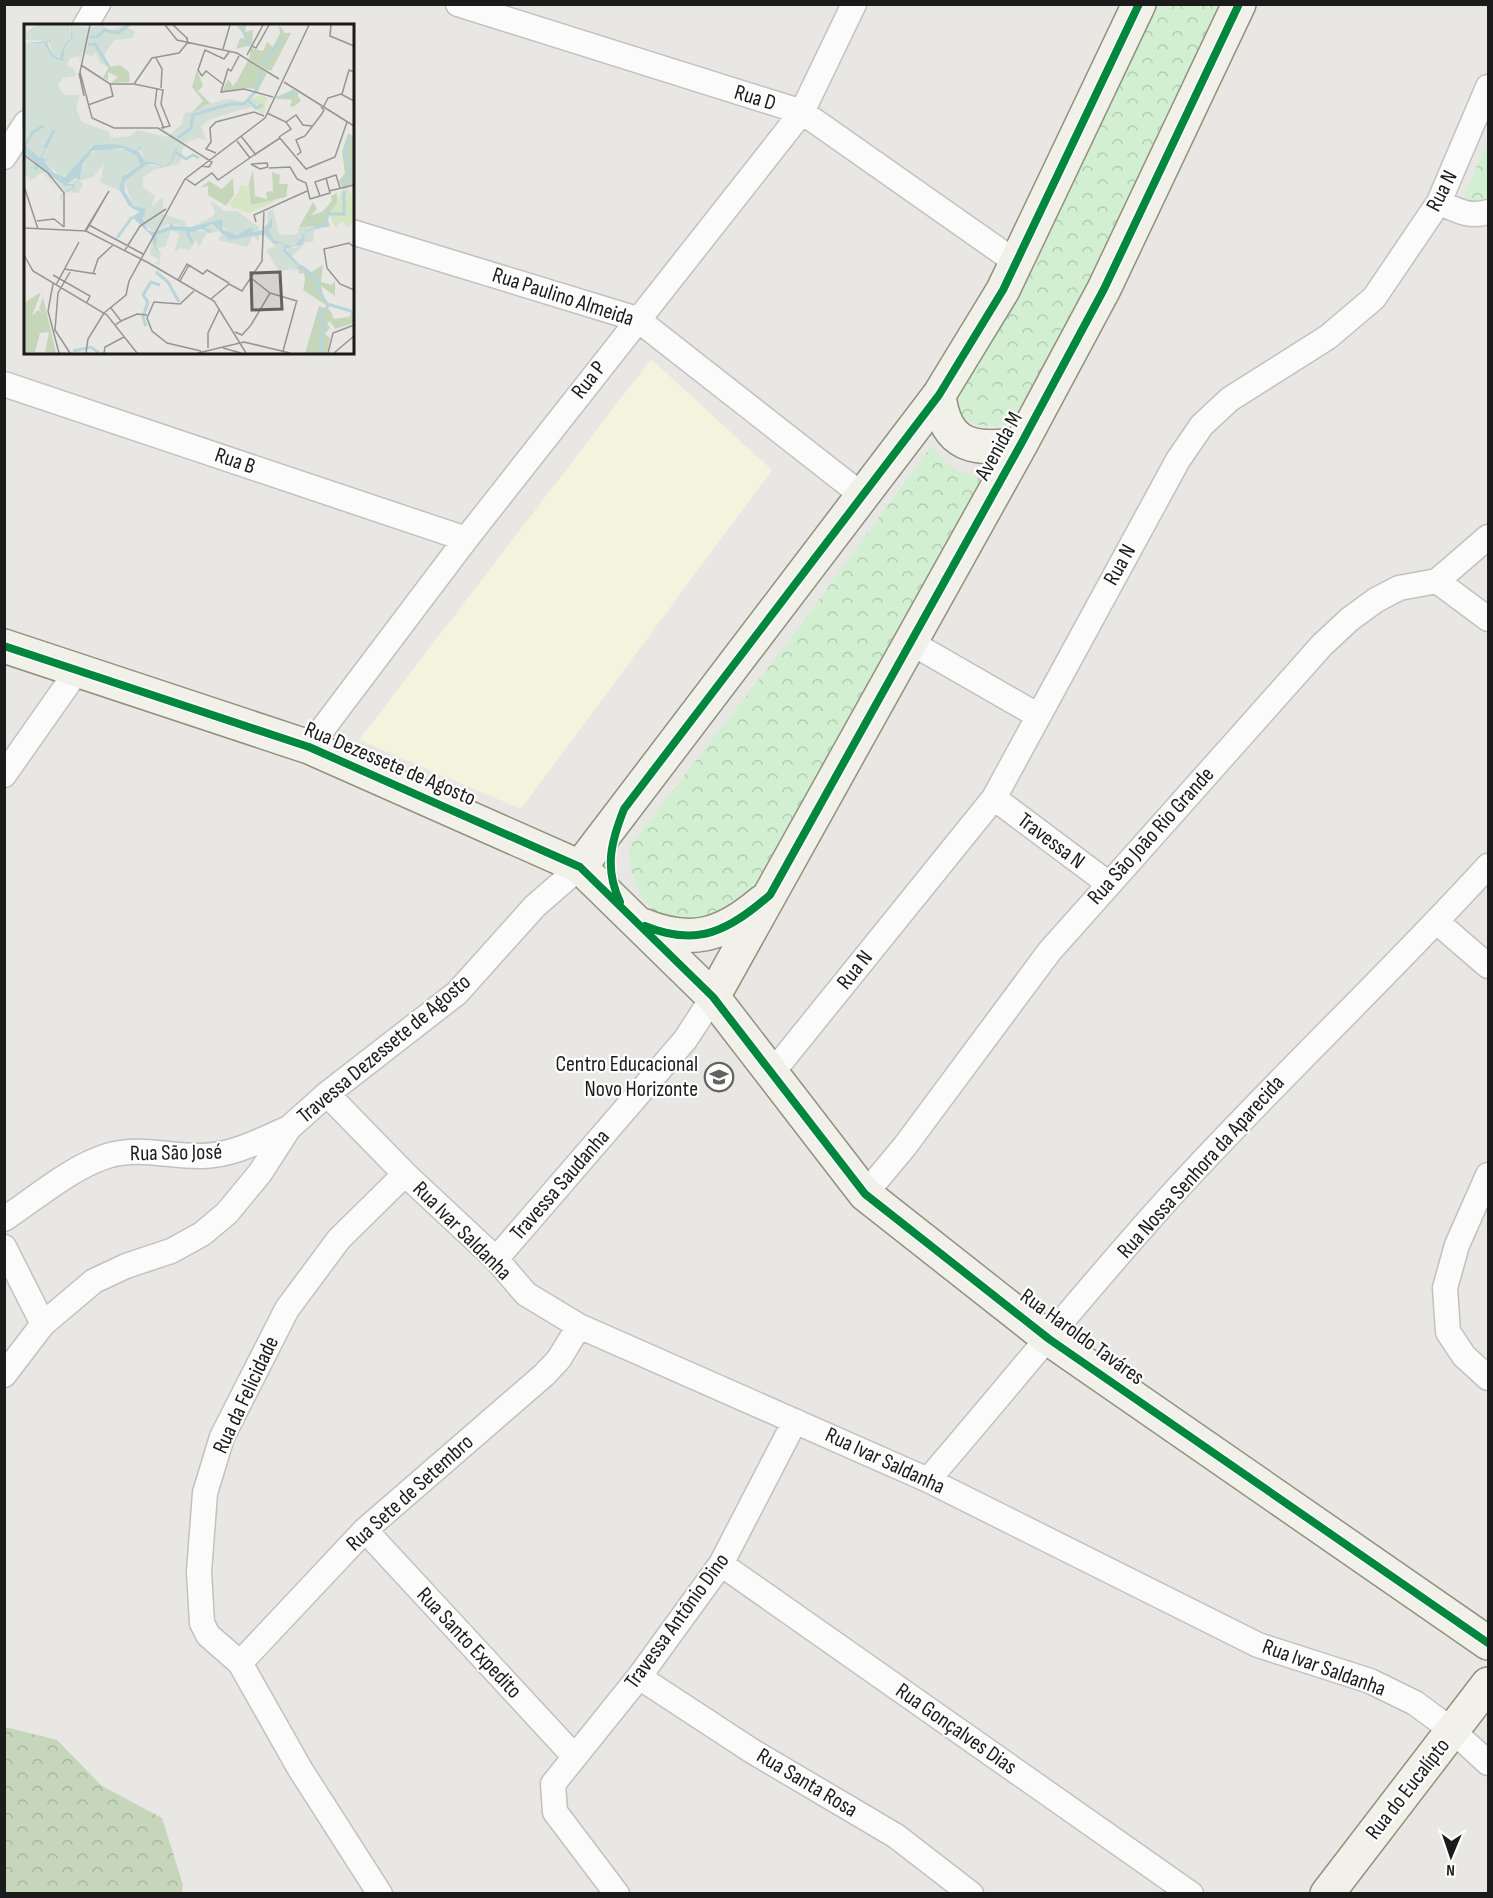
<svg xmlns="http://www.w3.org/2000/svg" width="1493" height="1898" viewBox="0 0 1493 1898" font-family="'Sofia Sans Condensed',sans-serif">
<defs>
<pattern id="forest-crowns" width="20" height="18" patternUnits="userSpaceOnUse" patternTransform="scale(1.5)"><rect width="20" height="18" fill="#c5d6ba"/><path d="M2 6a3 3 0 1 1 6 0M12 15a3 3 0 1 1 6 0" fill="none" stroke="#a9b79f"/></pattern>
<pattern id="park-crowns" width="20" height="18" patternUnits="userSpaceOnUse" patternTransform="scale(1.5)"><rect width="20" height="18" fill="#d2efd1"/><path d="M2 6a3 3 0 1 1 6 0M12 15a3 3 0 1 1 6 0" fill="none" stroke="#b4ccb3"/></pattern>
</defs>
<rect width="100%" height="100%" fill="#e9e7e4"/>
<path fill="#f4f3de" d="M651,359L772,470L521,809L359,740Z"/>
<path fill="url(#forest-crowns)" d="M5,1727L57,1740L102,1786L162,1818L183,1885L182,1893H5Z"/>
<path fill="url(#park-crowns)" d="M1157,5H1221L1082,297L1010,424C992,428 969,428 956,411C953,405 952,394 950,387L1015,299L1034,268Z
M1488,140V202L1480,204L1462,201Z
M932,445C945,470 969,476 996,480L748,896L725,920C712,920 681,924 670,920C641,909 628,874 629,847L791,638Z"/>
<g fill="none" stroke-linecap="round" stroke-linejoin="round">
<g stroke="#c2c1c0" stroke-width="27">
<path id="street" d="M458,4L802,112L1017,263
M85,26L98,4
M4,157L26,123
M1439,202C1456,210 1469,218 1488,212
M352,232L637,319L863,496
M4,384L466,539
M1437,581L1488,619
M910,642L1037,715
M309,747L466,539L802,112L854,4
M4,775L77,671
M994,798L1109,884
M1437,922L1488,966
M772,1073L994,798L1178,460L1202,425L1230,399L1328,337L1374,298L1439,202L1488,87
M327,1094L405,1174L496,1259L526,1294L579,1326L928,1480L1258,1645L1370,1681L1415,1703L1453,1731L1488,1763
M1488,1175L1457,1245L1445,1288L1448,1332L1464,1356L1488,1378
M865,1194L905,1146L1049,952L1322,645L1350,619L1376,600L1399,588L1437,581L1488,537
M4,1219C36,1198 70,1168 107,1156C139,1146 170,1157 203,1156C234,1155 261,1140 289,1128
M4,1247L43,1324
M496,1259L685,1040L713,997
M4,1375L43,1324L94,1281L126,1266L171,1251L202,1234L227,1213L260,1173L289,1128L327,1094L457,993L535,906L580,867
M928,1480C1008,1387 1085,1291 1167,1200C1271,1085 1384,980 1488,866
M365,1530L574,1756
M721,1564L1191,1894
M240,1663L365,1530L544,1375L559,1359L579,1326
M639,1677L752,1751L896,1836L971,1894
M380,1894L300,1769L240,1663L208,1635L202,1623L199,1572L205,1493L222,1437L287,1309L339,1239L405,1174
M617,1894L555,1812L553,1784L639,1677L721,1564L795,1421"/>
</g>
<g stroke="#90917e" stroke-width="36">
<path id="secondary" d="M939,395C945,448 975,451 1021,444
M4,646L309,747L580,867L713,997L865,1194L1049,1339L1488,1643
M580,867L939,395L1003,290L1139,4
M642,925C691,945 722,936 762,902
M713,997L1021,444L1104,289L1239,4
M1327,1894L1488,1684"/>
</g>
<use href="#street" stroke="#fcfbfb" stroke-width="24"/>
<use href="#secondary" stroke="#f2f1e9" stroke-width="33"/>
<g stroke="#fff" stroke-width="11">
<path id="cycleway" d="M4,646L309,747L580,867L713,997L865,1194L1049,1339L1488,1643
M620,902C604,868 611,842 624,809L939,395L1003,290L1139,4
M645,926C698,948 729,930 770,895L1021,444L1104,289L1239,4"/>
</g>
<use href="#cycleway" stroke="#00873e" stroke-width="8"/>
</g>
<defs>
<g id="school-ring" transform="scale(1.5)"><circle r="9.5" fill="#fff" stroke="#636261" stroke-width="1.5"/><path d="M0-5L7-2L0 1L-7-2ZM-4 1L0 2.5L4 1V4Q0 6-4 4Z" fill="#636261"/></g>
</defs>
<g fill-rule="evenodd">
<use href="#school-ring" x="719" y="1077"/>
</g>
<g text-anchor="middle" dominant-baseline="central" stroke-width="4.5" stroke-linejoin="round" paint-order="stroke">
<g font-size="22" fill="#1b1b1b" stroke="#fff">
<text transform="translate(755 98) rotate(17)">Rua D</text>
<text transform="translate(1442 191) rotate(-63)">Rua N</text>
<text transform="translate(563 297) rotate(18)">Rua Paulino Almeida</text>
<text transform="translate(589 380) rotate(-52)">Rua P</text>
<text transform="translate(999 446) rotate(-61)">Avenida M</text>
<text transform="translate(235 461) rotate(19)">Rua B</text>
<text transform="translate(1120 565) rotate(-61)">Rua N</text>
<text transform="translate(390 764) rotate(23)">Rua Dezessete de Agosto</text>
<text transform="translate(1151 836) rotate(-48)">Rua São João Rio Grande</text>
<text transform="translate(1051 841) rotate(37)">Travessa N</text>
<text transform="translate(855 970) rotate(-51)">Rua N</text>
<text transform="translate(384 1049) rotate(-40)">Travessa Dezessete de Agosto</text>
<text transform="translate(176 1153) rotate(-1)">Rua São José</text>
<text transform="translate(1201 1167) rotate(-48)">Rua Nossa Senhora da Aparecida</text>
<text transform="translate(560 1185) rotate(-49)">Travessa Saudanha</text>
<text transform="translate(462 1231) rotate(45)">Rua Ivar Saldanha</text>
<text transform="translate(1082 1337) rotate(36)">Rua Haroldo Taváres</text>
<text transform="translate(246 1395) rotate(-65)">Rua da Felicidade</text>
<text transform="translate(885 1461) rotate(25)">Rua Ivar Saldanha</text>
<text transform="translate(410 1493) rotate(-42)">Rua Sete de Setembro</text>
<text transform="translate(677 1621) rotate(-54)">Travessa Antônio Dino</text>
<text transform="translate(469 1643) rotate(47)">Rua Santo Expedito</text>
<text transform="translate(1324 1668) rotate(20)">Rua Ivar Saldanha</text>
<text transform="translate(956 1729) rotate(35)">Rua Gonçalves Dias</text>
<text transform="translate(807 1783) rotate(31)">Rua Santa Rosa</text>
<text transform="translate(1408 1789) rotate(-52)">Rua do Eucalípto</text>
</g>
<g font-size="22" fill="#1b1b1b" stroke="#fff" text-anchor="end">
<text x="698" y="1064">Centro Educacional<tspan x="698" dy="25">Novo Horizonte</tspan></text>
</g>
</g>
<g transform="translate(24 24)">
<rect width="330" height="330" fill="#e9e7e4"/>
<path d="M236,71L243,74L240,91L229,83L219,86L226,82L235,83L218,79ZM225,160L228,181L250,173L251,178L225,189L204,181L215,168L216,161L223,163ZM325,165L330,176L328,199L325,203L317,197L312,204L305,191L318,167Z" fill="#d6e5c4"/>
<path d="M222,1L221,8L229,6L228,21L212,25L216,14L224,15L213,2ZM255,1L261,9H267L247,47L243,46L225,35L227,24L239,27L243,18L249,23L256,9ZM224,36L243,49L233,68L228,71L231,65L220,64L198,68L204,55L209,62L213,57ZM96,41L105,48L106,58L87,59L94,53L84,48V57L79,53L85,43ZM173,46L179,62L174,67L188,81L168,88L179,77L168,63ZM270,65L277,77L269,83L266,82L268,76L251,74ZM324,109L330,112V161L319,166L315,157L321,149L318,128ZM229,146L231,172L243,175L242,168L249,167L248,148L256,151L255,160H264L262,173L227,181L225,159ZM209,154L210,171L202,182L184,171V162L176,164L185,157L198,165ZM313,169V178L303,193L306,203H275L289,178L293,185L287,191L298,188L308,177L307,172ZM276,241L287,248L299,241L297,258L308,261L311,257V272L297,262L302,281L279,266L281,256L280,249L275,250ZM17,268L8,292L14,286L19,289L15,285L19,273L32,329L21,328L25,308L16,309L11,328L0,329V279ZM295,282L306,286L310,295L325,293L328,288L330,299L311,305L306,297L303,299L306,304L301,310L306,314L303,329H281Z" fill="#c5d6ba"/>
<path d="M13,1H46L47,14L40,21L37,33L30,32L25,17L0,16V9ZM47,1L66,4L79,1L86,7L99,1L111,8L109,14L91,16L84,25L80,32L88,44L76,39L72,28L68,33L58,28L56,38L55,32L46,34L43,42L50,45L52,52L39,54L34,61L40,71H56L52,84L58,98L86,108L87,114L106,112L113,106L143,113L158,100L160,89L173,87L180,81L205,75L223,79L232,76L235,80L187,95L177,102L183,117L174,114L160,119L156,140L129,146L119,154V163L131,172L127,183L139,173V190L161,197L163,203L146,199L130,208L120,200V187L108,179L100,158L123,140L137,143L121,137L115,125L70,121L47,149L37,153L20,137V129L16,134L0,120V19H20L28,33L39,35L41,23L48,16ZM78,124L103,126L113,132L116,141L101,150L96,167L76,158L80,140L69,153L55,157L59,160L54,169L41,168L32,157L50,165L49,159L43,160L54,155L65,130ZM0,129L25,152L33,166L19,148L6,157L0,148ZM186,176L201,187H213L235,203L234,207L205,211L196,199L187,198L167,203L188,193L191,188ZM249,185L255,210L268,211L274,209L275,203L291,202L289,218H282L269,232L264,230L263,223L272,224L279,215L269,223L250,216L244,205L247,198L239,205L244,199L243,188ZM187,201L195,207L182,210L175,223L172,216L166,226L155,224L150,230L155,210L147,206L141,223L134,224L137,230L135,242L131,239L135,236L126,231L128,214L131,220L132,211L142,206H148L161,207L167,215V207H182L181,203ZM238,209L244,210L254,221H261L259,227L274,241L275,248L272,245L267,252L270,245L255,247L242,226L251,222ZM198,210L205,216L236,210L234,218L229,212L223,223L194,216Z" fill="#d2dfd7"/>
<path d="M47,1L49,14L41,23L39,37L28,33L20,19H0L26,17L27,13V17L23,19L30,32L36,34L40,21L47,14ZM0,120L16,134L21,124L19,134L25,136L20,137L30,149L41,153L70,121L92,120L112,126L119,121L114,127L121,137L132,139L140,143L147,137L150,128L155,120L148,138L143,142L137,143L132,140H123L100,158L101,168L110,182L122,185L119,195L124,206L130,208L146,202V198L150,202L167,203L198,195L199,206L213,211L226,204H230L228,208L239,206L248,194V204L244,205L250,216L269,223L279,213L277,209L280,211L281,208L288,204H291L281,209L279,220L261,225L277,242L276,246L272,244L270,248L272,244L274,242L259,227L260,221L249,219L242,210L205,216L188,200L181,204L187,207V208L186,209L178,205L171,207L175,209L167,207L166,211L168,215L169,218L168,221L161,207L146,206L132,211L133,217L131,223L134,226L135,230V235V229L130,223L128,212L108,193L115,188L105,182L95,165L98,153L116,141L113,132L98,124L68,127L59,140L55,157L52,154L43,160H50L51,168L49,164L38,171L37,176L41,179L36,176L37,171L49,162H41L14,143L13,146H10L11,138L0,129Z" fill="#b8d5dc"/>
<path fill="none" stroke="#b8d5dc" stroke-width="3" d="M218,5L226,22M66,13H73L80,6L94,9L105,1M64,21L71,20L85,43M238,41L259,13M253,74L274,69M223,75L232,84L239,81M0,80V103M154,114L167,104L169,91L206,80H220L232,67L237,45M1,121L9,108L19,102M21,124L30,106M151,128L162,135L169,131L175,134M321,163L326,149L321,126L328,113M291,204L301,201L304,190H320V167M93,214L108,193M277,242L295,257L294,265L303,280L330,288M132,248L144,258L155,278M122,302L119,293L124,278L119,271L127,258L136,261M49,327L67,323L75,329M297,329V309L303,303L294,294L305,281"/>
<path fill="none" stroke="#979594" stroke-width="1.5" d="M66,1L56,48L68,94L90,104H134L188,138L185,143L177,142M141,1L153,16L213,29L255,55M149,1L164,15M307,1L306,12L330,22M228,22L232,24L245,1M199,25L206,1M223,31L239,1M215,32L207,47L204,45L197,68L220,65L249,73M132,34L138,45L137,64M57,41L86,60H110L128,34L155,29L164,18L162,13M55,49L60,72M178,52L174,46L181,26L200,35L205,28M178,52L182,47L199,60M260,58L330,102M110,60L139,66L137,80L146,102L137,104M133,64L131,81L140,105M318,70L325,46L330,48M64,81L89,72L86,60M300,82L304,74L317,70L330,77M243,89L262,98L267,105L255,113M262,98L272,91L279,101L288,102M217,112L232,131M255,113L282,145L311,133L323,98M213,117L226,134M192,129L182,125L187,118L186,104L192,98L230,88L240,92M0,131L24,149L40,169V203M230,131L256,114M273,131L277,128L272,116L281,112L297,91L300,86L297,83M227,140L236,145L244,143M227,140L243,139L244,143M245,144L266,143L273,155L282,159L286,175M162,155L171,161L188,149L194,156L230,131M0,162L14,205M305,167L330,161M296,172L291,158L312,151L316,164M286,175L306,169L302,154M13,197L30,195L40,203M232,198L230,191L283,167M65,201L119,230M0,204L62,207L123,238L190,277L222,329M61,207L85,167L62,207M330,223L325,219L300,225L303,244L316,260L330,266M101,226L116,202L142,185M0,231L9,247L83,291L113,329M40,245L72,250M69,250L74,235L89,221M29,251L66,272L63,278M227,254L246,269L273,277M154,256L163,240L179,250L183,246L205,259M156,257L165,241M29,260L24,287L35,329M32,261L55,218M170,267L156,280L130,278L123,294L128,307L143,319L177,327M187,275L205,260L218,267L238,237L240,186M87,284L97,297L91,301M80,289L102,271L105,257L161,155L241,94L285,1M97,297L113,290L123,291M211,308L218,311L227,301L246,269M184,324V309L195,286M199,324L217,329M259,327L273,276M46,329L31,306L34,269L46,248M62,329L64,315L80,289M80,329L81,323L100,313M174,329L220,318L266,329M304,329L309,309L330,301M310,329L330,312"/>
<path fill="#636261" fill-opacity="0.15" stroke="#636261" stroke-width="3" d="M256,248L258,285L228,286L227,249Z"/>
<rect width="330" height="330" fill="none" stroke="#1b1b1b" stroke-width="3"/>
</g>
<rect width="1493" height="1898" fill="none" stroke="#1b1b1b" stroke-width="12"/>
<g transform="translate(1451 1856) rotate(182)" stroke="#ffffff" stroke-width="4.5" paint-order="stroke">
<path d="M0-4.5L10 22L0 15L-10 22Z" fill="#1b1b1b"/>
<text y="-9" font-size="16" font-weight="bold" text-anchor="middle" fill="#1b1b1b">N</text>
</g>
</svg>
